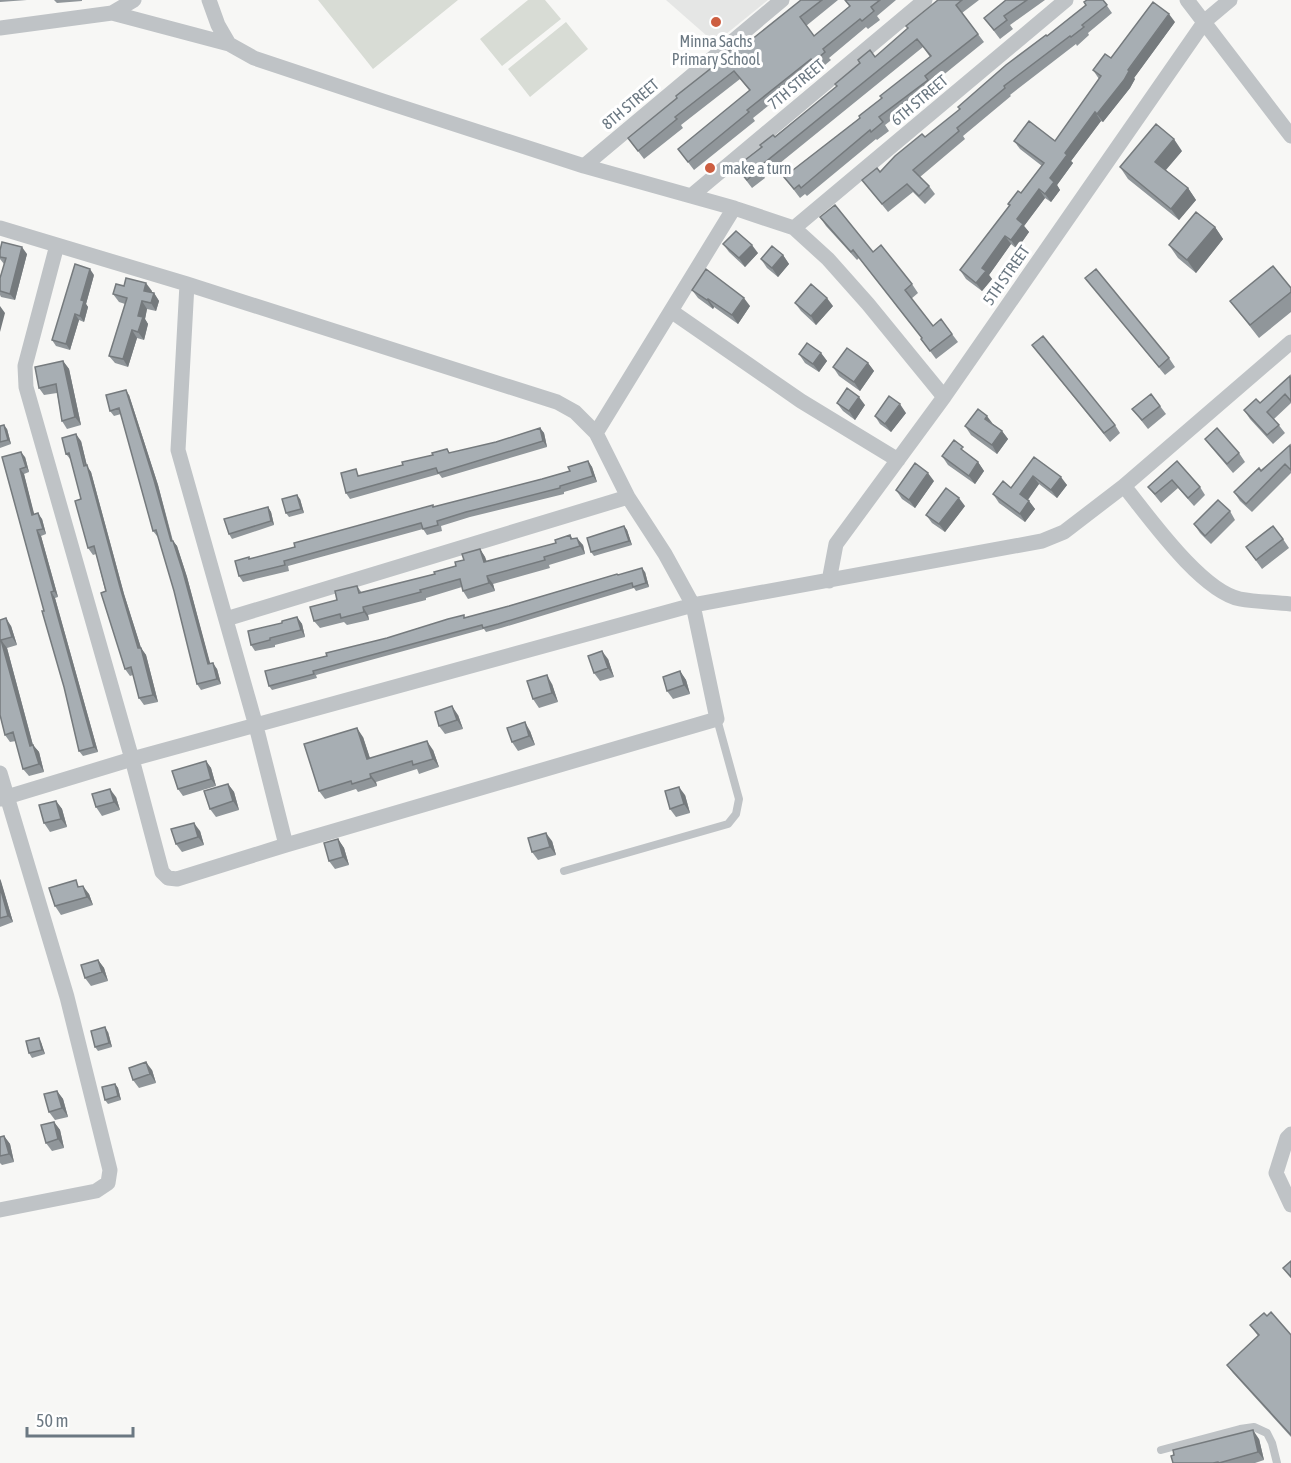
<svg xmlns="http://www.w3.org/2000/svg" width="1291" height="1463" viewBox="0 0 1291 1463" font-family="'Asap Condensed',sans-serif">
<rect width="100%" height="100%" fill="#f7f7f5"/>
<path fill="#e5e6e5" d="M666,0H768L715,43Z"/>
<path fill="#d8dcd5" d="M318,0H458L373,69Z
M528,0H545L561,19L502,66L480,39Z
M566,22L588,49L530,97L508,69Z"/>
<g fill="none" stroke-linecap="round" stroke-linejoin="round">
<path stroke="#bfc3c6" stroke-width="8" d="M564,871L728,824L736,814L739,799L717,719
M1161,1450L1240,1429L1254,1427L1267,1433L1272,1443L1277,1463"/>
<path stroke="#bfc3c6" stroke-width="15" d="M209,0L218,25L229,44
M1187,0L1291,136
M112,13L229,44L254,58L383,101L584,166L734,208L794,228L828,259L868,304L944,397
M0,28L112,13L134,0
M584,166L782,0
M691,196L925,0
M0,228L187,284L557,402L575,412L596,433L628,497L665,554L693,605L717,719L286,845L177,879L168,878L162,872L132,759L26,387L25,366L57,245
M794,228L1066,0
M187,284L178,450L256,726L286,845
M671,311L801,401L898,460
M596,433L734,208
M1124,486L1291,342
M829,581L836,544L944,397L1205,21L1230,0
M226,619L628,497
M0,773L67,997L110,1170L108,1183L96,1191L0,1210
M0,799L132,759L693,605L1042,541L1064,532L1124,486C1149,517 1201,591 1240,599C1256,602 1274,602 1291,604
M1291,1134L1287,1138L1276,1173L1291,1205"/>
</g>
<path fill="#90969a" d="M0,0H27L0,2Z
M54,0H82V1L57,3Z
M801,0H838L806,26L814,36L850,7L845,0H896L877,16L880,20L868,29L866,27L829,58L831,60L819,70L817,67L753,118L755,121L694,170L678,149L750,91L740,79L681,125L683,128L644,159L628,138Z
M938,0H979L962,13L984,42L931,85L934,88L885,125L889,131L877,140L876,139L807,196L805,194L800,198L784,177L860,118L930,57L923,47L764,176L765,178L752,188L736,167L875,57L908,28Z
M1006,0H1045L1010,25L1013,29L1000,39L984,18Z
M1103,0L1112,13L1088,33L1089,35L1077,46L1076,44L1010,95L1011,96L963,136L965,139L920,177L929,186L935,194L925,204L913,192L888,212L862,180L880,172L925,137L960,110L1047,36Z
M1175,22L1134,78L1135,79L1130,88L1103,122L1101,121L1071,161L1073,163L1057,185L1060,190L1051,202L1045,198L1024,226L1029,232L1017,249L1011,244L989,275L992,279L982,291L966,279L960,270L1009,206L1008,204L1021,193L1042,166L1020,149L1014,141H1055L1099,79L1093,70L1111,58Z
M1182,151L1166,170L1188,188L1196,200L1179,220L1128,179L1120,167Z
M820,217L873,252L912,284L918,293L911,299L933,326L952,334L958,342L936,359L921,339L922,338L859,258L857,260L826,226Z
M1215,227L1223,239L1196,273L1178,258L1169,245Z
M723,244L758,253L745,267L729,252Z
M0,250L27,254L15,300L1,297L0,295V278L4,264L0,259Z
M783,255L789,264L778,277L767,268L761,259Z
M94,275L86,304L88,307L84,322L79,320L70,350L56,346L52,340Z
M1085,278L1169,358L1175,367L1165,375Z
M1291,288V312L1259,338L1230,301Z
M692,290L750,306L738,324L714,307L713,309L698,298Z
M152,291L151,293H154L159,301L156,311L147,309L145,319L148,324L144,340L137,338L128,367L115,363L109,356L125,304L119,302L113,294Z
M795,303L833,306L816,325L801,311Z
M1032,345L1115,425L1120,433L1110,442Z
M821,353L827,361L819,372L805,363L799,354Z
M63,361L69,369L81,425L67,429L62,421L57,393L44,395L39,388Z
M868,363L874,371L860,391L839,376L833,367Z
M1291,376V403L1274,419L1285,433L1273,444L1250,419L1244,410L1260,403Z
M129,395L158,485L173,541L177,546L187,577L210,664L217,669L221,684L201,690L197,684L174,591L158,536H157L153,531L121,414L114,416L110,411Z
M837,403L865,405L855,420L843,411Z
M1160,406L1166,414L1148,429L1132,409Z
M906,413L891,432L880,424L875,416Z
M993,424L1002,431L1008,439L997,454L971,435L965,426Z
M0,426L7,429L11,444L0,448Z
M540,428L544,433L547,447L442,478L439,474L350,499L346,493L360,476L496,442Z
M1205,439L1239,453L1245,462L1233,473L1211,447Z
M81,441L87,466L91,472L124,594L141,648L146,655L158,702L144,705L139,698L133,675L130,676L125,669L96,554L93,555L88,548L81,499L71,460L66,454Z
M1291,445V473L1252,512L1240,501L1234,492Z
M969,455L978,462L984,471L975,484L948,465L942,456Z
M2,457H25L29,472L24,474L34,515L42,519L46,534L41,536L58,597L55,598L98,752L83,756L79,751L64,687L44,611Z
M1034,457L1067,485L1057,498L1039,484L1028,500L1035,509L1025,522L999,503L993,494L1011,488Z
M588,461L592,467L597,482L564,492V494L470,517L441,526L442,531L427,535L423,529L288,566L289,571L243,582L239,576L249,557L250,559L295,547L433,505L434,507L542,479L570,471Z
M1177,461L1200,487L1205,495L1194,506L1178,488L1161,503L1148,487Z
M934,481L915,508L902,499L896,490Z
M300,499L304,513L289,517L286,513Z
M965,506L945,532L932,523L926,515Z
M268,507L271,512L274,525L232,539L229,534Z
M1230,511L1235,520L1211,544L1200,533L1194,524Z
M624,526L627,530L632,545L594,556L591,552Z
M570,535L573,539L583,545L585,554L549,565L550,568L493,584L495,591L468,599L463,591L462,587L426,598V600L368,615L369,620L347,625L344,622L320,628L314,621L337,600L357,586L362,593L435,574L456,566L480,549L485,557L487,562L556,543Z
M1283,539L1289,548L1262,569L1246,547Z
M645,572L649,587L636,591L634,588L501,628L486,632L484,629L316,675L317,678L272,690L269,686L327,656L509,606L617,574L618,575Z
M297,617L302,624L305,637L275,645V647L255,651L251,645L282,623Z
M0,620L11,626L17,645L7,648L33,745L39,752L44,772L29,776L23,769L16,741L10,742L5,735Z
M608,659L614,677L600,681L594,673Z
M680,671L686,680L690,694L673,699L667,691Z
M552,684L558,702L539,708L533,699Z
M458,715L463,729L445,734L439,726Z
M530,731L535,745L518,751L512,742Z
M363,737L370,758L433,750L439,767L419,774L417,769L376,782L377,786L358,792L356,789L325,799L319,791Z
M206,761L211,768L216,786L183,796L178,789Z
M228,784L234,792L239,810L216,817L210,809Z
M685,795L690,813L676,817L670,809Z
M116,797L120,810L102,816L96,807Z
M56,801L62,809L67,827L50,832L44,823Z
M200,831L204,845L182,852L176,844Z
M338,839L344,848L349,865L335,869L329,861Z
M552,841L556,855L538,860L532,852Z
M0,879L13,922L0,927Z
M80,887L89,894L93,905L61,915L55,906Z
M98,960L104,968L108,981L91,986L85,978Z
M108,1032L112,1047L98,1051L95,1047Z
M41,1042L45,1054L32,1058L29,1053Z
M152,1070L156,1083L139,1088L133,1080Z
M115,1084L118,1088L121,1100L108,1104L105,1100Z
M57,1091L63,1099L68,1117L55,1120L49,1112Z
M54,1122L60,1130L64,1148L52,1151L46,1143Z
M4,1136L10,1144L14,1162L2,1165L0,1163V1137Z
M1267,1316L1291,1335V1437L1233,1373L1227,1365L1258,1336L1250,1325Z
M1259,1439L1264,1460L1255,1463H1173Z"/>
<path fill="#757a7d" d="M1169,14L1175,22L1134,78L1135,79L1130,88L1103,122L1097,114Z
M1095,112L1101,121L1071,161L1073,163L1057,185L1060,190L1051,202L1045,194L1050,178L1065,153Z
M1174,139L1182,151L1163,173L1155,162Z
M1188,188L1196,200L1179,220L1171,209Z
M1039,189L1045,198L1024,226L1029,232L1017,249L1011,240L1017,219Z
M1215,227L1223,239L1196,273L1187,260Z
M1005,236L1011,244L989,275L992,279L982,291L976,283L982,268Z
M752,245L758,253L745,267L739,258Z
M22,247L27,254L15,300L10,294Z
M783,255L789,264L778,277L772,268Z
M90,269L94,275L86,304L88,307L84,322L80,316L81,300Z
M146,283L152,291L150,299L144,291Z
M154,293L159,301L156,311L151,303Z
M744,298L750,306L738,324L732,315Z
M827,298L833,306L816,325L811,316Z
M708,299L714,307L713,309L707,300Z
M142,301L147,309L145,319L148,324L144,340L138,332V316Z
M0,306L5,313L0,332Z
M75,314L79,320L70,350L66,344Z
M132,330L137,338L128,367L123,359Z
M821,353L827,361L819,372L813,364Z
M63,361L69,369L81,425L75,417Z
M868,363L874,371L860,391L854,382Z
M126,390L129,395L158,485L174,547L171,541Z
M859,397L865,405L855,420L849,411Z
M900,404L906,413L891,432L885,424Z
M987,416L993,424L985,419Z
M4,425L7,429L11,444L8,440Z
M540,428L544,433L547,447L543,441Z
M1002,431L1008,439L997,454L992,445Z
M76,434L81,441L87,466L91,472L124,594L141,648L146,655L158,702L153,695L120,587Z
M21,452L25,457L29,472L26,467Z
M588,461L592,467L597,482L593,476Z
M978,462L984,471L975,484L969,476Z
M20,469L24,474L36,521L32,515Z
M928,473L934,481L915,508L909,500Z
M1033,476L1039,484L1026,502L1020,494Z
M1061,477L1067,485L1057,498L1051,490Z
M297,495L300,499L304,513L301,509Z
M959,498L965,506L945,532L939,524Z
M1029,501L1035,509L1025,522L1020,514Z
M268,507L271,512L274,525L271,521Z
M38,513L42,519L46,534L43,529Z
M624,526L627,530L632,545L629,541Z
M37,530L41,536L58,597L54,591Z
M577,538L583,545L585,554L580,546Z
M173,541L177,546L187,577L212,670L208,664Z
M480,549L485,557L489,570L484,562Z
M642,568L645,572L649,587L646,583Z
M487,576L493,584L495,591L489,583Z
M51,592L55,598L98,752L94,747Z
M363,607L368,615L369,620L364,612Z
M297,617L302,624L305,637L301,630Z
M6,618L11,626L17,645L12,637Z
M1,640L7,648L35,753L30,746Z
M602,651L608,659L614,677L608,668Z
M213,663L217,669L221,684L217,679Z
M680,671L686,680L690,694L684,685Z
M547,675L552,684L558,702L552,693Z
M452,706L458,715L463,729L457,720Z
M525,722L530,731L535,745L529,736Z
M357,728L363,737L373,768L367,759Z
M427,741L433,750L439,767L433,759Z
M33,745L39,752L44,772L39,764Z
M206,761L211,768L216,786L211,779Z
M370,774L376,782L377,786L371,778Z
M228,784L234,792L239,810L233,801Z
M679,787L685,795L690,813L684,804Z
M110,789L116,797L120,810L114,802Z
M56,801L62,809L67,827L61,819Z
M194,823L200,831L204,845L198,837Z
M546,833L552,841L556,855L550,847Z
M338,839L344,848L349,865L343,857Z
M0,879L1,881L13,922L8,916L0,887Z
M83,886L89,894L93,905L87,897Z
M98,960L104,968L108,981L102,972Z
M105,1027L108,1032L112,1047L109,1043Z
M39,1038L41,1042L45,1054L42,1050Z
M146,1062L152,1070L156,1083L150,1074Z
M115,1084L118,1088L121,1100L118,1096Z
M57,1091L63,1099L68,1117L62,1108Z
M54,1122L60,1130L64,1148L58,1139Z
M4,1136L10,1144L14,1162L9,1154Z
M1253,1430L1259,1439L1264,1460L1258,1452Z"/>
<path fill="#a7aeb3" stroke="#757a7d" stroke-width="1.5" d="M801,0H822L800,17L814,36L850,6L845,0H880L871,7L874,11L862,21L860,19L823,49L825,52L813,62L811,59L747,110L749,112L688,162L678,149L750,90L734,71L675,117L677,119L638,151L628,138L677,98L676,96L724,58L723,56L737,44L741,48Z
M938,0H962L956,5L978,34L925,76L928,80L879,117L883,122L871,132L870,130L801,188L799,185L794,189L784,177L860,118L859,116L882,98L880,96L931,56L917,39L758,168L759,169L747,180L736,167L762,147L760,145L773,135L775,137L837,86L835,84L860,63L858,60L870,50L875,57L908,28L906,26Z
M1006,0H1027L1004,16L1007,20L994,30L984,18Z
M1087,0H1103L1107,5L1082,25L1084,27L1071,37L1070,36L1004,86L1005,88L957,128L959,131L913,170L929,186L919,196L907,184L882,204L862,180L877,168L880,172L895,156L922,134L925,137L960,109L958,107L1006,65L1046,35L1047,36L1086,5L1084,2Z
M1153,2L1169,14L1128,70L1129,71L1124,80L1097,114L1095,112L1065,153L1067,155L1050,178L1054,182L1045,194L1039,189L1017,219L1023,224L1011,240L1005,236L982,268L986,271L976,283L960,270L1010,205L1008,204L1018,191L1021,193L1044,163L1014,141L1029,121L1055,141L1101,76L1093,70L1105,54L1111,58Z
M1156,124L1174,139L1155,162L1188,188L1171,209L1120,167Z
M835,205L873,252L881,245L912,284L905,290L933,326L941,319L952,334L930,351L921,339L922,338L853,250L851,252L820,217Z
M1196,212L1215,227L1187,260L1169,245Z
M736,231L752,245L739,258L723,244Z
M2,242L22,247L10,294L0,291V278L6,258L0,257V250Z
M772,246L783,255L772,268L761,259Z
M75,264L90,269L81,300L84,301L80,316L75,314L66,344L52,340Z
M1273,266L1291,288V292L1250,325L1230,301Z
M706,269L744,298L732,315L708,299L707,300L692,290Z
M1096,269L1169,358L1159,367L1085,278Z
M126,278L146,283L144,291L154,293L151,303L142,301L138,316L143,317L138,332L132,330L123,359L109,356L127,298L113,294L116,284L124,286Z
M811,284L827,298L811,316L795,303Z
M1043,336L1115,425L1104,433L1032,345Z
M807,343L821,353L813,364L799,354Z
M847,348L868,363L854,382L833,367Z
M63,361L75,417L62,421L56,384L39,388L35,367Z
M1290,376L1291,401L1285,394L1267,412L1279,425L1267,435L1244,410L1256,399L1260,403Z
M847,388L859,397L849,411L837,403Z
M126,390L154,480L171,541H173L183,572L208,664L213,663L217,679L197,684L174,591L156,530L153,531L119,408L110,411L106,395Z
M1151,394L1160,406L1142,420L1132,409Z
M889,396L900,404L885,424L875,416Z
M978,409L987,416L985,419L1002,431L992,445L965,426Z
M4,425L8,440L0,442V426Z
M540,428L543,441L438,473L436,468L346,493L341,473L356,469L358,476L403,465L402,462L433,455L432,453L447,449L449,453L496,442Z
M1217,428L1239,453L1227,464L1205,439Z
M76,434L84,466L87,465L120,587L138,648H141L153,695L139,698L131,667L125,669L101,593L106,591L94,546L88,548L75,501L81,499L69,453L66,454L62,438Z
M954,440L963,447L961,449L978,462L969,476L942,456Z
M1290,445L1291,470L1285,464L1246,504L1234,492L1259,468L1261,471Z
M21,452L26,467L20,469L32,515L38,513L43,529L37,530L54,591L51,592L94,747L79,751L64,687L42,611H44L2,457Z
M1034,457L1061,477L1051,490L1033,476L1020,494L1029,501L1020,514L993,494L1003,481L1011,488Z
M588,461L593,476L560,486V488L466,512L437,521L438,525L423,529L421,523L284,561L285,565L239,576L235,561L249,557V559L295,547L294,543L433,505V507L542,479L570,471L568,467Z
M1177,461L1200,487L1188,498L1172,480L1155,494L1148,487Z
M915,463L928,473L909,500L896,490Z
M946,488L959,498L939,524L926,515Z
M297,495L301,509L286,513L282,499Z
M1218,500L1230,511L1205,536L1194,524Z
M268,507L271,521L229,534L224,519Z
M624,526L629,541L591,552L587,538Z
M1273,526L1283,539L1256,560L1246,547Z
M570,535L571,539L577,538L580,546L544,557L545,560L487,576L489,583L463,591L460,579L420,590L421,592L363,607L364,612L341,618L340,614L314,621L310,607L337,600L335,591L357,586L359,593L435,574L434,572L456,566L455,562L464,560L462,554L480,549L484,562L556,543L555,540Z
M642,568L646,583L633,587L632,583L498,624L483,628L482,625L313,671L314,674L269,686L265,671L327,656L326,653L387,638L448,619L464,615V618L509,606L617,574L618,575Z
M297,617L301,630L270,638V640L251,645L248,631L282,623V621Z
M6,618L12,637L1,640L30,746L33,745L39,764L23,769L13,732L5,735L0,715V620Z
M602,651L608,668L594,673L588,656Z
M680,671L684,685L667,691L663,677Z
M547,675L552,693L533,699L527,681Z
M452,706L457,720L439,726L435,712Z
M525,722L529,736L512,742L507,728Z
M357,728L367,759L427,741L433,759L413,765L412,761L370,774L371,778L352,784L351,781L319,791L304,744Z
M206,761L211,779L178,789L172,771Z
M228,784L233,801L210,809L204,791Z
M679,787L684,804L670,809L665,791Z
M110,789L114,802L96,807L92,794Z
M56,801L61,819L44,823L39,805Z
M194,823L198,837L176,844L171,829Z
M546,833L550,847L532,852L528,838Z
M338,839L343,857L329,861L324,843Z
M76,880L78,887L83,886L87,897L55,906L49,888Z
M0,887L8,916L0,918Z
M98,960L102,972L85,978L81,965Z
M105,1027L109,1043L95,1047L91,1031Z
M39,1038L42,1050L29,1053L26,1041Z
M146,1062L150,1074L133,1080L129,1068Z
M115,1084L118,1096L105,1100L102,1087Z
M57,1091L62,1108L49,1112L44,1094Z
M54,1122L58,1139L46,1143L41,1125Z
M4,1136L9,1154L0,1156V1137Z
M1291,1261V1277L1283,1268Z
M1271,1312L1291,1335V1435L1227,1365L1259,1335L1250,1325L1264,1313L1267,1316Z
M1253,1430L1258,1452L1219,1463L1218,1462L1213,1463H1173L1171,1456L1174,1455L1173,1450Z"/>
<g fill="#cd5e40" stroke="#fff" stroke-width="2">
<circle cx="716" cy="22" r="6"/>
<circle cx="710" cy="168" r="6"/>
</g>
<g text-anchor="middle" dominant-baseline="central" stroke-width="6" stroke-linejoin="round" paint-order="stroke">
<g font-size="16" fill="#6b7882" stroke="#fff">
<text x="716" y="41">Minna Sachs<tspan x="716" dy="18">Primary School</tspan></text>
<text x="722" y="168" text-anchor="start">make a turn</text>
</g>
<g font-size="16" fill="#6b7882" stroke="#fff">
<text transform="translate(796 84) rotate(-40)">7TH STREET</text>
<text transform="translate(919 100) rotate(-40)">6TH STREET</text>
<text transform="translate(630 104) rotate(-40)">8TH STREET</text>
<text transform="translate(1006 275) rotate(-55)">5TH STREET</text>
</g>
</g>
<path d="M27 1427v9h106v-9" fill="none" stroke="#6b7882" stroke-width="3"/>
<text x="36" y="1427" font-size="18" fill="#6b7882" stroke="#ffffff" stroke-width="4.5" paint-order="stroke">50 m</text>
</svg>
